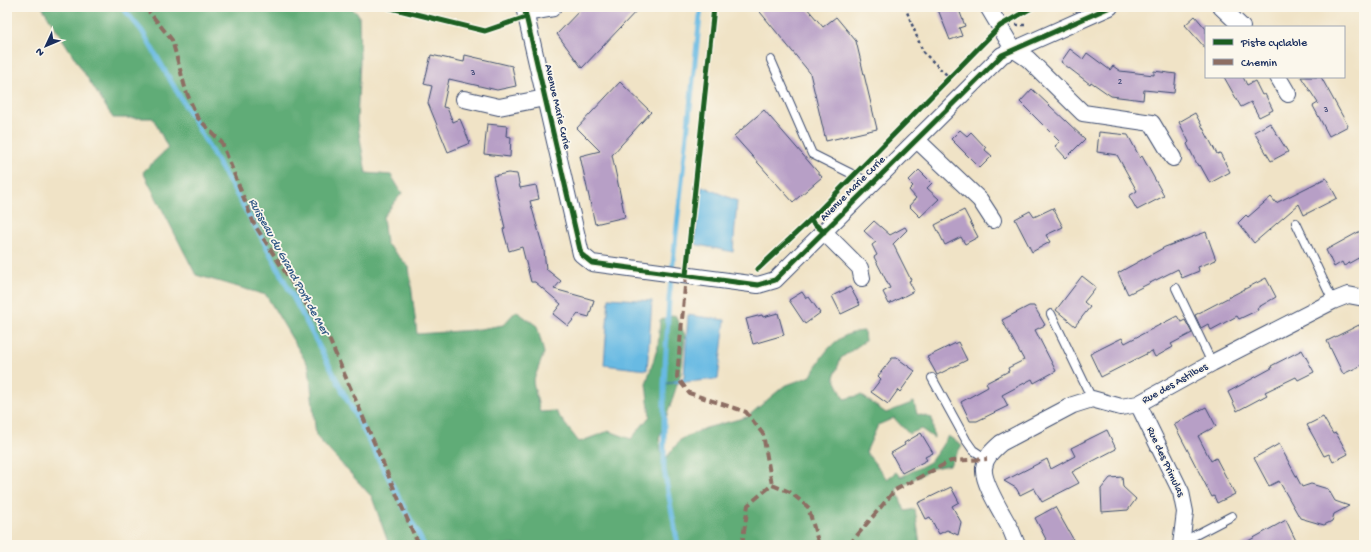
<svg xmlns="http://www.w3.org/2000/svg" width="1371" height="552" viewBox="0 0 1371 552" font-family="'Gochi Hand',sans-serif">
<rect width="100%" height="100%" fill="#fbf7ec"/>
<filter id="ink" filterUnits="userSpaceOnUse"><feTurbulence type="fractalNoise" baseFrequency=".025" numOctaves="2"/><feDisplacementMap in="SourceGraphic" scale="8" xChannelSelector="R" yChannelSelector="G"/><feConvolveMatrix kernelMatrix="1 2 1 2 8 2 1 2 1" color-interpolation-filters="sRGB"/></filter>
<filter id="wash" filterUnits="userSpaceOnUse"><feTurbulence type="fractalNoise" baseFrequency=".012" numOctaves="4" result="noise"/><feDisplacementMap in="SourceGraphic" scale="16" xChannelSelector="R" yChannelSelector="G"/><feGaussianBlur stdDeviation="0.9" result="paint"/><feColorMatrix in="noise" values="0 0 0 0 0 0 0 0 0 0 0 0 0 0 0 0 0 1.4 0 .05"/><feComposite in="paint" operator="in"/></filter>
<g filter="url(#wash)">
<rect width="100%" height="100%" fill="#f0e3c6"/>
<path fill="#60ac77" stroke="#3e6e6a" d="M42,7H350L359,15L360,61L357,121L366,173L391,175L402,193L383,217L386,243L409,267L417,334L474,330L503,325L516,311L537,326L544,353L533,382L540,412L555,411L579,442L609,431L631,439L650,416L646,384L658,346L660,320L675,315L685,335L681,373L659,439L663,462L681,439L706,428L747,417L784,386L811,376C822,354 837,332 864,331L865,341L841,358L834,377L844,399L861,395L886,413L914,402L917,414L932,418L934,438L921,429L909,434L894,418L878,425L866,452L887,479L896,472L901,477L930,462L939,450L948,436L962,445L950,465L933,468L896,489L905,511L915,509L920,545H389L372,497L316,436L309,367L266,295L196,275L143,172L168,148L153,118H113Z"/>
<path fill="#67bae3" stroke="#4174a0" d="M702,186L737,201L733,252L694,244Z
M609,298L652,301L647,370L604,365Z
M688,315L725,320L718,379L664,384L684,378Z"/>
<g fill="none" stroke-linecap="round" stroke-linejoin="round">
<path stroke="#67bae3" stroke-width="5" d="M122,7L142,31L264,242L424,545
M678,545L664,470V384L669,299L701,7"/>
</g>
<g id="blocks">
<path fill="#b79fc6" d="M583,7H640L582,68L557,34Z
M756,7H806L823,27L836,17L856,41L877,129L826,141L810,73Z
M937,7H958L965,26L959,28L962,36L950,40Z
M1195,16L1206,29V49L1185,25Z
M1070,49L1083,59L1087,53L1110,70L1113,66L1120,71L1154,75V71L1176,74L1174,93L1144,90L1143,100L1111,96L1091,82L1090,84L1061,62Z
M431,55L464,62L465,55L512,66L516,86L497,90L449,79L443,107L447,108L453,122L460,119L470,143L448,152L428,103L432,86L424,84Z
M1224,77H1243L1247,85L1255,81L1262,95L1265,94L1273,110L1259,117L1251,102L1241,107Z
M1301,77H1321L1348,126L1329,136L1313,106L1318,103Z
M620,82L651,112L612,155L625,217L595,224L580,156L600,151L577,128Z
M1032,89L1085,139L1066,158L1055,146L1060,142L1020,102Z
M764,110L822,177L793,202L734,136Z
M1195,113L1217,154L1220,153L1230,172L1210,183L1200,165L1198,166L1187,144L1189,142L1179,122Z
M1270,123L1288,152L1271,161L1254,132Z
M487,124L507,126L506,136L511,137L510,157L484,154Z
M960,130L967,136L971,132L986,148L985,150L992,156L980,168L951,139Z
M1099,132L1128,135L1140,158L1142,156L1164,196L1137,210L1129,196L1137,191L1117,155L1097,152Z
M919,170L932,183L927,188L939,199L920,217L909,206L916,198L909,190L913,186L908,181Z
M508,173L517,174L520,188L536,185L539,199L530,201L544,251L546,269L561,281L554,289L594,300L589,317L578,314L568,326L553,314L561,304L535,282H531L522,247L509,251L503,229L505,228L493,176Z
M1326,178L1337,198L1304,215L1299,204L1254,243L1238,223L1246,215L1248,217L1271,197L1276,203Z
M1053,208L1063,227L1046,235L1050,242L1032,252L1015,219L1030,211L1034,217Z
M964,210L978,237L965,244L961,237L945,245L935,225Z
M874,221L890,235L905,227L907,230L893,244L911,280L909,281L914,291L889,304L883,292L890,288L874,257L877,255L872,245L876,242L864,231Z
M1364,229V255L1344,266L1342,262L1334,267L1326,250Z
M1206,232L1216,260L1198,267L1199,271L1182,278L1178,269L1128,294L1118,273L1165,247Z
M1082,276L1096,287L1084,302L1090,307L1075,326L1056,310Z
M1266,278L1276,297L1257,308L1258,310L1239,319L1237,316L1211,330L1208,324L1201,328L1195,315Z
M850,287L860,305L841,314L832,296Z
M802,292L806,298L809,297L820,313L805,324L789,300Z
M1029,306H1034L1045,325L1035,330L1056,371L1034,383L1032,379L1002,395L1008,406L977,421H970L961,402L988,387L986,383L1009,371L1008,368L1024,360L1002,320Z
M778,313L784,335L753,344L746,319L762,315L763,317Z
M1177,316L1181,322L1185,320L1192,333L1171,344L1173,347L1159,355L1155,357L1152,351L1101,377L1090,354L1122,338L1125,343Z
M1359,325L1364,335V364L1343,374L1327,341Z
M958,342L967,360L937,375L927,357Z
M1302,350L1314,372L1298,380L1296,377L1265,392L1267,395L1237,411L1228,392L1272,368L1271,366Z
M892,358H897L915,371L900,392L898,390L888,404L871,392L881,379L878,376Z
M1206,407L1216,426L1198,436L1211,461L1216,458L1235,494L1217,503L1214,496L1212,497L1174,424Z
M1323,417L1333,434L1336,433L1348,454L1333,462L1329,454L1324,456L1307,425Z
M1107,430L1116,449L1072,472L1079,483L1042,502L1034,488L1020,495L1016,488L1004,481L1047,459L1051,469L1075,456L1071,448Z
M921,433L933,453L925,457L927,460L902,473L891,453L905,445L904,443Z
M1279,444L1302,487L1311,484L1328,489L1335,501L1349,506L1334,514L1332,521L1324,525L1300,518L1279,481L1269,486L1254,458Z
M1122,477L1123,487L1136,499L1128,510L1102,512L1101,489L1110,478Z
M951,487L959,502L952,506L961,522L958,535L947,530L939,534L930,517L926,519L918,503Z
M1055,507L1073,539L1061,545H1049L1035,518Z
M1286,520L1298,545H1241Z"/>
</g>
</g>
<g filter="url(#ink)">
<use href="#blocks" fill-opacity="0" stroke="#3b4a6e" stroke-width="1"/>
<g fill="none" stroke-linecap="round" stroke-linejoin="round">
<g stroke="#3b4a6e" stroke-width="10">
<path id="service" d="M526,17L554,12L558,7
M771,60L812,154L872,184
M1296,223L1333,301
M1176,288L1212,363
M1051,314L1092,399
M932,378L966,440L973,450L987,459
M1182,542L1232,516"/>
</g>
<g stroke="#3b4a6e" stroke-width="18">
<path id="minor" d="M524,7L581,254L592,263L758,285L775,280L1002,55L1110,7
M988,7L1013,49L1028,59L1083,113L1152,123L1173,158
M1221,7L1242,27
M1278,77L1288,94
M464,99L499,107L545,98
M917,140L980,200L993,220
M824,232L860,268L862,278
M1138,404L1181,492L1185,512L1181,545
M1017,545C1015,540 1013,535 1011,530C1004,516 982,483 984,468C985,457 993,450 1001,443L1073,405L1092,399L1121,407L1138,404L1212,363L1333,301L1348,295L1364,298"/>
</g>
<path stroke="#3b4a6e" stroke-width="2.5" stroke-dasharray="3 3" stroke-linecap="butt" d="M387,7L485,31L512,22
M905,7L923,52L950,78
M1012,19L1033,7
M1016,25H1027
M863,166L988,38
M824,206L846,184
M688,259L714,7
M761,266L804,226"/>
<use href="#service" stroke="#fff" stroke-width="8"/>
<use href="#minor" stroke="#fff" stroke-width="16"/>
<path stroke="#8d6e63" stroke-width="4" stroke-dasharray="8 4" stroke-linecap="butt" d="M145,7L172,40L186,91L197,117L222,143L254,224L330,341L415,537L421,545
M686,275L677,377L689,393L746,412L763,434L772,485
M742,545L748,505L772,485L790,492L808,507L819,545
M849,545L895,490L951,461L987,459"/>
<g stroke="#fbf7ec" stroke-width="8">
<path id="cycleway" d="M387,7L485,31L526,17
M524,7L581,254L592,263L758,285L775,280L1002,55L1110,7
M824,232L810,220L1000,26L1033,7
M758,269L810,220
M686,275L714,7"/>
</g>
<use href="#cycleway" stroke="#1b5e20" stroke-width="5"/>
</g>
</g>
<g text-anchor="middle" dominant-baseline="central" stroke-width="3.5" stroke-linejoin="round" paint-order="stroke">
<g font-size="9" fill="#424b78">
<text x="473" y="73">3</text>
<text x="1120" y="82">2</text>
<text x="1326" y="110">3</text>
</g>
<g font-size="11" fill="#1b2f5e" stroke="#fbf7ec">
<text transform="translate(557 107) rotate(77)">Avenue Marie Curie</text>
<text transform="translate(853 189) rotate(-45)">Avenue Marie Curie</text>
<text transform="translate(1175 384) rotate(-29)">Rue des Astilbes</text>
<text transform="translate(1165 462) rotate(65)">Rue des Primulas</text>
</g>
<g font-size="12" font-style="italic" fill="#325986" stroke="#fbf7ec">
<text transform="translate(288 267) rotate(61)">Ruisseau du Grand Port de Mer</text>
</g>
</g>
<rect width="1371" height="552" fill="none" stroke="#fbf7ec" stroke-width="24"/>
<rect x="1205" y="26" width="140" height="52" fill="#fbf7ec" stroke="#a1a7b3"/>
<rect x="1213" y="39" width="20" height="6" fill="#1b5e20" stroke="#a1a7b3"/>
<text x="1241" y="46" font-size="12" fill="#1b2f5e">Piste cyclable</text>
<rect x="1213" y="59" width="20" height="6" fill="#8d6e63" stroke="#a1a7b3"/>
<text x="1241" y="66" font-size="12" fill="#1b2f5e">Chemin</text>
<g transform="translate(46 46) rotate(226)" stroke="#fbf7ec" stroke-width="3" paint-order="stroke">
<path d="M0-3L7 15L0 10L-7 15Z" fill="#1b2f5e"/>
<text y="-6" font-size="11" font-weight="bold" text-anchor="middle" fill="#1b2f5e">N</text>
</g>
</svg>
